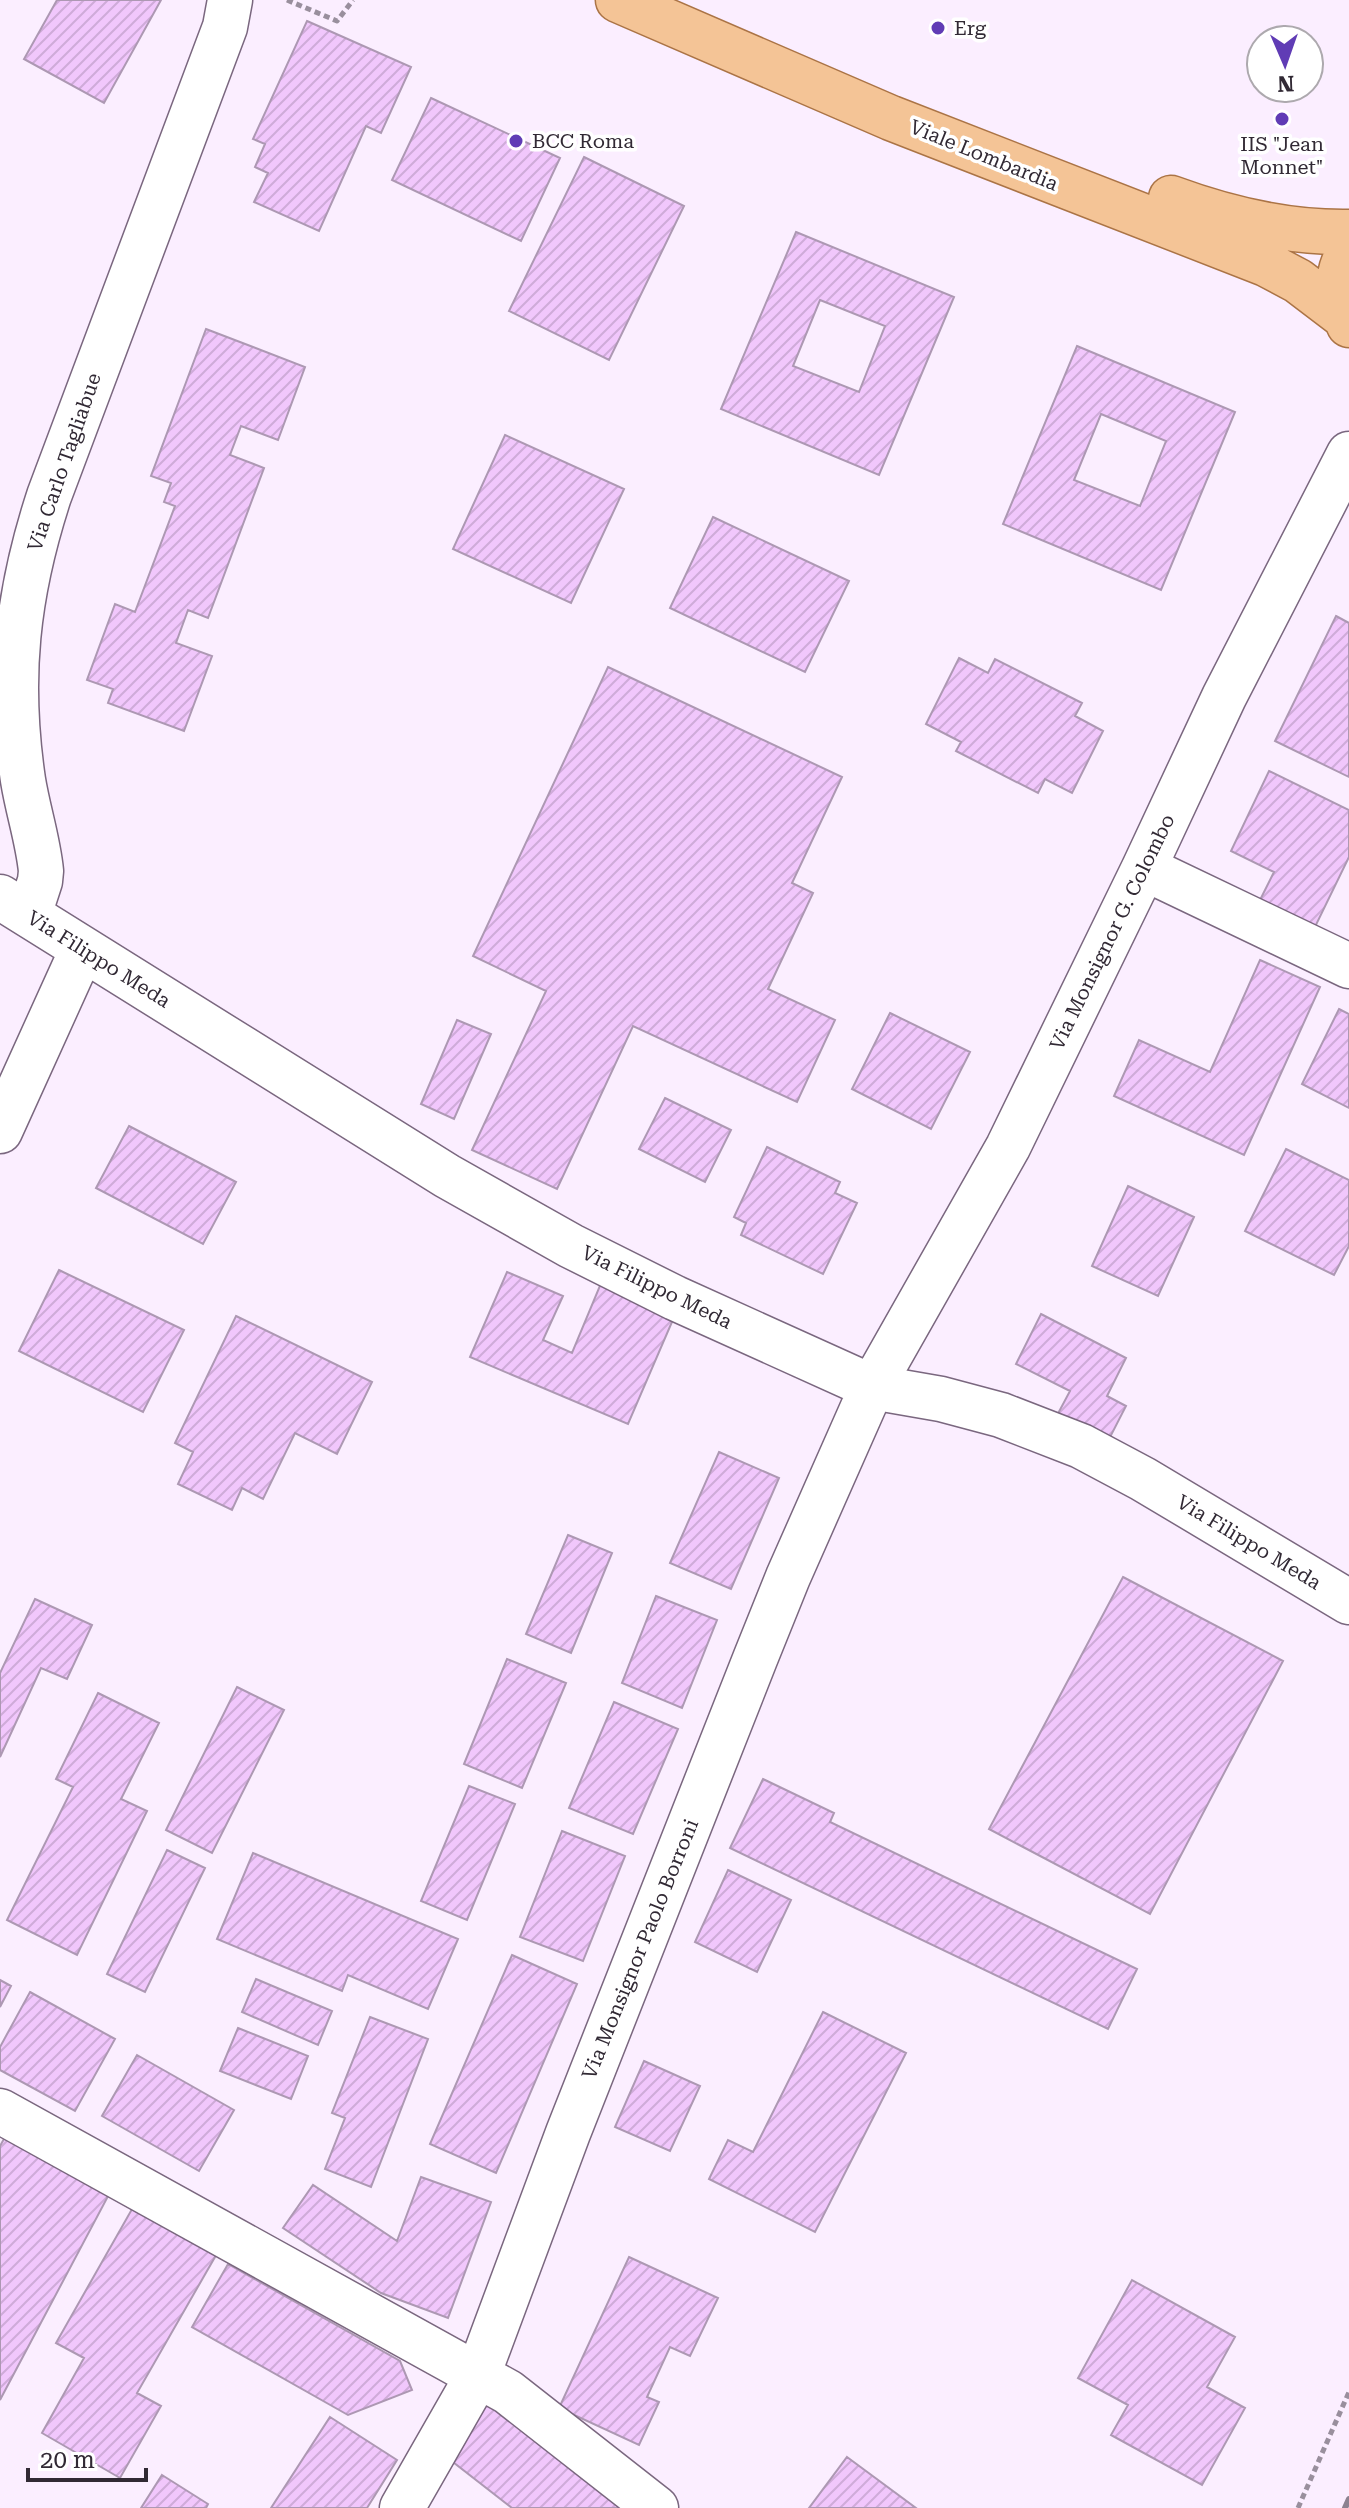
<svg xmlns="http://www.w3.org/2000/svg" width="1349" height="2508" viewBox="0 0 1349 2508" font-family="'Roboto Serif',serif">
<defs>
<pattern id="building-hatch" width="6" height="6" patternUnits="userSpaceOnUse" patternTransform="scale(2)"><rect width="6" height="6" fill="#f1c7fc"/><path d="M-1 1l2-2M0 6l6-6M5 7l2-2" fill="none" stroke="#cfabd9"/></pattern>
</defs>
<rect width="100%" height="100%" fill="#fbeeff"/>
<path fill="url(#building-hatch)" stroke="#ad98b3" stroke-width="2" fill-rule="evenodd" d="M57,0H161L104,103L24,59Z
M307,21L411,67L381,133L366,126L319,231L254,202L268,173L255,167L265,144L253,139Z
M431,98L560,158L521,241L392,180Z
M584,157L684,206L609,360L509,311Z
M796,232L954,297L879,475L721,409ZM820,300L885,326L859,392L793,366Z
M206,329L305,367L278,440L241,426L230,455L264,468L208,618L188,610L176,643L212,656L184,731L108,703L113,689L87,680L115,604L135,612L175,506L164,502L171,483L151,476Z
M1077,346L1235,412L1161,590L1003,524ZM1101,414L1166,441L1140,506L1074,480Z
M505,435L624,489L571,603L453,549Z
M713,517L849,581L805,672L670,608Z
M1336,616L1349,623V777L1275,741Z
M959,658L988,673L995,659L1082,703L1075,716L1103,731L1072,793L1045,779L1038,793L956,751L961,742L926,724Z
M608,667L842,777L792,883L813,893L768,989L835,1020L797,1102L633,1026L557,1189L472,1150L546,991L473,956Z
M1269,771L1349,810V857L1314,929L1259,902L1274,872L1231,851Z
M1260,960L1320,987L1244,1155L1114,1096L1139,1040L1210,1072Z
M1339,1009L1349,1014V1108L1302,1084Z
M890,1013L970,1052L931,1129L852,1089Z
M457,1020L491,1034L454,1119L421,1104Z
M665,1098L731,1130L705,1182L639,1149Z
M129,1126L236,1182L203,1244L96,1188Z
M767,1147L840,1182L835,1193L857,1203L823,1274L741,1235L746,1223L734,1217Z
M1286,1149L1349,1180V1246L1334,1275L1245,1231Z
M1128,1186L1194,1217L1158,1296L1092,1266Z
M59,1270L184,1330L143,1412L19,1351Z
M507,1272L563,1296L543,1340L572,1353L604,1276L678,1308L628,1424L470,1357Z
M1041,1314L1126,1358L1107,1396L1126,1406L1105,1447L1054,1421L1070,1391L1016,1364Z
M236,1316L372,1382L337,1454L295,1433L263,1499L242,1488L232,1510L178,1484L193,1452L175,1443Z
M719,1452L779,1478L731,1589L670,1563Z
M568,1535L612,1553L571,1653L526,1634Z
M1123,1577L1283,1661L1150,1914L989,1829Z
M656,1596L717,1620L682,1708L622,1683Z
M35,1599L92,1625L67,1679L41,1668L0,1757V1673Z
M507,1659L566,1683L522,1788L464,1764Z
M237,1687L284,1710L212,1853L166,1830Z
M98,1693L159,1723L121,1799L147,1811L77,1955L7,1920L73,1787L56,1779Z
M614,1702L678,1729L633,1834L569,1808Z
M763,1779L834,1813L830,1822L1137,1969L1108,2029L730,1848Z
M469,1786L515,1804L467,1920L421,1901Z
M562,1831L625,1856L583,1961L520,1937Z
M167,1850L205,1868L145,1992L107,1974Z
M253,1853L458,1939L428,2009L348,1975L342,1991L217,1939Z
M728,1870L791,1900L757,1972L695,1942Z
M512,1955L577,1984L496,2173L430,2144Z
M256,1979L332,2011L318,2045L242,2012Z
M0,1980L11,1986L0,2007Z
M30,1992L115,2039L75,2111L0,2070V2047Z
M823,2012L906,2053L815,2232L709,2179L728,2140L753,2152Z
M370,2017L428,2039L371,2187L325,2169L345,2118L332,2113Z
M238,2028L308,2056L291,2099L220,2071Z
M137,2055L234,2110L199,2171L102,2116Z
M644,2061L700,2086L670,2151L615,2127Z
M10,2128L115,2183L0,2400V2146Z
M421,2177L491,2202L448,2318L381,2293L283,2228L313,2185L397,2241Z
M136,2202L219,2250L137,2393L161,2406L120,2478L42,2433L84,2358L56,2343Z
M629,2257L718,2298L690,2356L670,2347L647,2397L659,2402L639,2445L559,2408Z
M228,2264L400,2361L412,2390L348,2415L192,2327Z
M1132,2280L1235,2337L1207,2387L1245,2408L1202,2485L1111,2435L1128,2405L1078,2378Z
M488,2399L625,2508H512L444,2455Z
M330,2417L397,2460L367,2508H271Z
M847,2457L916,2508H809Z
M162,2475L208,2504L206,2508H141Z"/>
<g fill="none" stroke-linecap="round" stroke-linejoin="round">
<g stroke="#7a677f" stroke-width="47">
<path id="minor" d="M1144,868L1349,966
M0,897L447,1176L571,1246L675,1298L872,1387L941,1399L1001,1415L1081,1446L1143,1479L1349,1602
M29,915L40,881L41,871C38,840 28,811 23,780C8,678 17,594 49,496L225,27L230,0
M0,1131L82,950
M0,2111L508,2392L656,2508
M402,2508L478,2375L568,2133L755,1659L788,1577L872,1387L1008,1147L1144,868L1224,697L1349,454"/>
</g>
<g stroke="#ab7446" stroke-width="47">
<path id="major" d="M618,0L891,118L1266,264L1298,281L1344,316
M1171,198C1228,219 1288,233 1349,232
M1349,252C1335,275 1336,301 1349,325"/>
</g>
<path stroke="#998f9d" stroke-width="5" stroke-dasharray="6 4" stroke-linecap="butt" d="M287,0L337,21L353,0
M1298,2508L1349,2392"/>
<use href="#minor" stroke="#fff" stroke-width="44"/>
<use href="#major" stroke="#f4c496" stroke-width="44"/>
<path stroke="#8c8290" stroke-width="6" d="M1345,2508L1349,2499"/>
</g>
<g fill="#603cb5" stroke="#fff" stroke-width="3">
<circle cx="938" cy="28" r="8"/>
<circle cx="1282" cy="119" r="8"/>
<circle cx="516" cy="141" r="8"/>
</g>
<g text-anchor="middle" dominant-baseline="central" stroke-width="7" stroke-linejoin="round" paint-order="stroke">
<g font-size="20" fill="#312934" stroke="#fff" text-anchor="start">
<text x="954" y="28">Erg</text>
<text x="532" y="141">BCC Roma</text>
<text x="1282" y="144" text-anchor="middle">IIS "Jean<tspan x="1282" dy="23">Monnet"</tspan></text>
</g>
<g font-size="20" fill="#312934" stroke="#fff">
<text transform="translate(984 155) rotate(22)">Viale Lombardia</text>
<text transform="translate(64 462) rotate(-71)">Via Carlo Tagliabue</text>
<text transform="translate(1112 932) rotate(-64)">Via Monsignor G. Colombo</text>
<text transform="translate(99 959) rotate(32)">Via Filippo Meda</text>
<text transform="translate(657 1287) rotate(26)">Via Filippo Meda</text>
<text transform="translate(1249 1542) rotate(31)">Via Filippo Meda</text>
<text transform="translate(640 1949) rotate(-68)">Via Monsignor Paolo Borroni</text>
</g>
</g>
<g transform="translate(1285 64) rotate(178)"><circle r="38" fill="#ffffff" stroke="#ada9ae" stroke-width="2"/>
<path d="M0-6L14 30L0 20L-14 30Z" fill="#603cb5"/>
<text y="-12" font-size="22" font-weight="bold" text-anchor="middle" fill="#312934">N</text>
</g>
<path d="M28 2468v12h118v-12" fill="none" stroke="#312934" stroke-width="4"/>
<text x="40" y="2468" font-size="24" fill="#312934" stroke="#ffffff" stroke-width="6" paint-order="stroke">20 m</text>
</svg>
